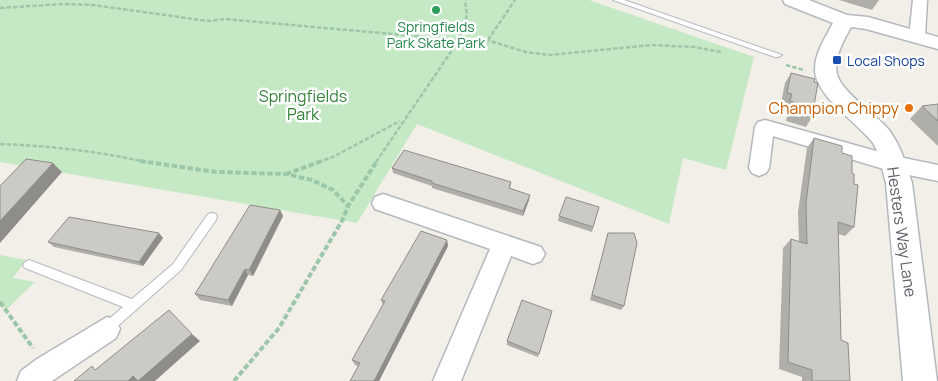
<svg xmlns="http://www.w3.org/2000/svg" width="938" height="381" viewBox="0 0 938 381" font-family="Manrope,sans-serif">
<rect width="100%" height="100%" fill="#f1efe8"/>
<path fill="#c5e8c5" d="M0,0H589L754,57L726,170L683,158L669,224L417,124L357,223L0,162Z
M0,255L26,260L13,278L35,282L6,310L0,302Z"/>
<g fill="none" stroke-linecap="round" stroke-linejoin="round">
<g stroke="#b5b8bc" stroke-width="2">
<path id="service" d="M613,0H624L782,55L778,57H775Z
M212,213L216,214L217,217L216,220L181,270L111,332L107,334L103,332L101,328L103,324L123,307L25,268L23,265L25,262L29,260L132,299L173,264L208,214Z"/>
</g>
<g stroke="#b5b8bc" stroke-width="3">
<path id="minor" d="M913,0H927L925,37L917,42L909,37Z
M765,120L894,156L938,165V181L894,172L773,136L769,168L766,173L759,176L752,173L749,168L755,127L758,122Z
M383,194L541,247L545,254L541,261L533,264L511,256L461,381H433L490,249L375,209L372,203L375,197Z
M107,317L116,320L120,329L116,338L52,381H17L21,371L37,359Z"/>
</g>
<g stroke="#b5b8bc" stroke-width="3">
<path id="tertiary" d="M783,0H809L847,15L868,17L938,37V49L866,29L851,27C844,40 833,58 837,74C841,92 877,115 889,130C901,146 906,165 912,183L937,381H903L886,183C882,170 880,154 873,143C858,123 814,95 815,69C815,52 826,37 833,23L785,4Z"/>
</g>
<path stroke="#9cc7a9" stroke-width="2.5" stroke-dasharray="4.5 2" stroke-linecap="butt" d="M0,8L63,4L93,5L208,21L225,19L459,40L490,41L526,52L549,55L652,45L694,47L721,52
M488,40L515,0
M786,65L804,70
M0,144C50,146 97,151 146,162
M318,162L333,157L400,121
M376,162L459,40L467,15L465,0"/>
<path stroke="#9cc7a9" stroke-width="4" stroke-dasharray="5.5 2.5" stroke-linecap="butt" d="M140,161L216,172L286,174L312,180L333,190L348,206
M286,174L322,161
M0,302L33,348
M234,381L279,328L343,219L348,206L377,161"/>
<use href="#service" fill="#fff" fill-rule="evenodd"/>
<use href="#minor" fill="#fff" fill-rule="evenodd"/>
<use href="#tertiary" fill="#fff" fill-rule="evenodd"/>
</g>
<path fill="#afaea9" d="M839,0H879L872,10Z
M791,73L812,117L806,127L786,121L788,112L784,111L785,104L781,103L785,83Z
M938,104V146L910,119L922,106Z
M814,138L842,153L852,173L854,227L845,236L838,234L841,340L850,381H802V377L779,369L783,248L791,239L799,242L798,212L807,148Z
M392,168L511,182L510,189L529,200L523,216L432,188V186L393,173Z
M599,207L592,232L558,221L559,216Z
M280,210L283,216L253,276L248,275L232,306L200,300L195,294Z
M608,233L624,306L621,310L590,300Z
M163,238L143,266L54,247L48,242Z
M447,240L448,246L379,381H350L358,366L355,365L352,360L383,305L381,300Z
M552,311L538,357L507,345V341Z"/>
<path fill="#8f8d8a" d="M53,163L62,172L0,243V221Z
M530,195L529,200L523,216V211Z
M280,210L283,216L253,276L249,270Z
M159,233L163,238L143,266L139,262Z
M447,240L448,246L379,381H374Z
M245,269L248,275L232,306L228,300Z
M192,334L200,341L155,381H128L133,376Z"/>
<path fill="#cccac5" stroke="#8f8d8a" d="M791,73L815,79L814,82L818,83L812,117L792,111L794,102L790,101L792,94L787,93Z
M938,104V121L922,106Z
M814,138L842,146V153L852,156V173L854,174V184L858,185L854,227L838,222L841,340L848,343L850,381H812V370L788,362L791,239L807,244L806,203Z
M404,150L511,182L509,188L530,195L523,211L432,183V181L392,168Z
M26,159L53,163L0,221V186Z
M566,197L599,207L593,227L559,216Z
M250,205L280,210L249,270L245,269L228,300L195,294Z
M69,217L159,233L139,262L48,242Z
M421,231L447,240L374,381H350L360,363L352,360L385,301L381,300Z
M608,233H634L637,243L624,306L592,295Z
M522,300L552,311L539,354L507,341Z
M169,310L192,334L138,381L133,376L128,381H74L92,366L95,370Z"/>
<circle fill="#2e9e5b" stroke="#fff" stroke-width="2" cx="436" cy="10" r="5"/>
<rect fill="#1a4fb4" stroke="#fff" stroke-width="2" x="832" y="55" width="10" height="10" rx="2.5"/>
<circle fill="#e8710a" stroke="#fff" stroke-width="2" cx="909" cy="108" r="5"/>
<g text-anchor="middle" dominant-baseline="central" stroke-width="5" stroke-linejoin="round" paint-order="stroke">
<g font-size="14" fill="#27864d" stroke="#fff">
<text x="436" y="26">Springfields<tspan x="436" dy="16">Park Skate Park</tspan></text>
</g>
<g font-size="14" fill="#164399" stroke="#fff" text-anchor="start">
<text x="847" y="60">Local Shops</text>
</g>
<g font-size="16" fill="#348238" stroke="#fff">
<text x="303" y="96">Springfields<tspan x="303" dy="18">Park</tspan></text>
</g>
<g font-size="16" fill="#c56008" stroke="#fff" text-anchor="end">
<text x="899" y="108">Champion Chippy</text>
</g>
<g font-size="16" fill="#5f6368" stroke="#fff">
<text transform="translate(902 232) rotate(82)">Hesters Way Lane</text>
</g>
</g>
</svg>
